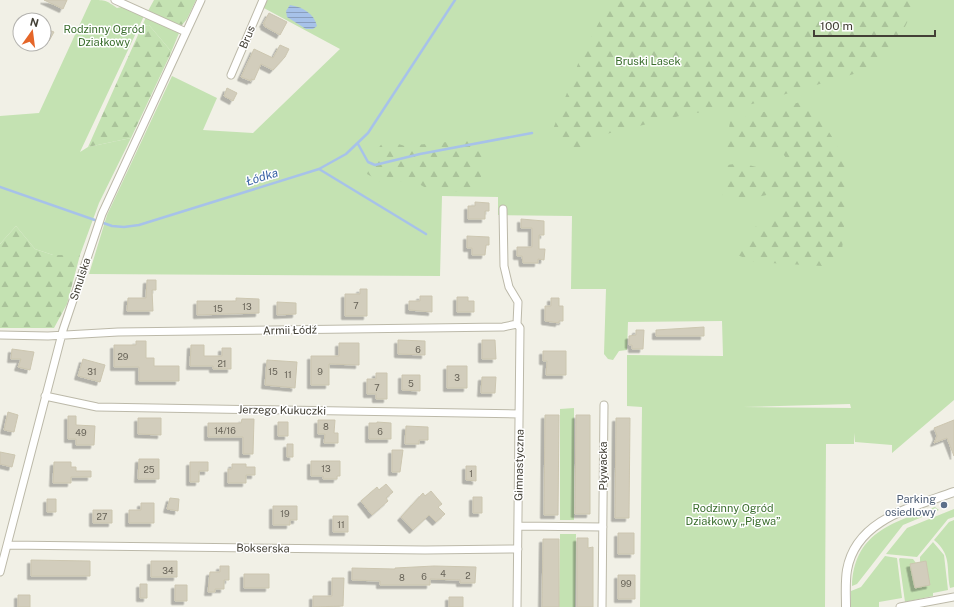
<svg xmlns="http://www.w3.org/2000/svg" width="954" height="607" viewBox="0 0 954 607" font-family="'Public Sans',sans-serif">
<defs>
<pattern id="forest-firs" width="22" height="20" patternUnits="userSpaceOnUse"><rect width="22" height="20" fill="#c4e2b2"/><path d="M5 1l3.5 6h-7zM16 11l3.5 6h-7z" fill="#aac39a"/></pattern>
<pattern id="water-rules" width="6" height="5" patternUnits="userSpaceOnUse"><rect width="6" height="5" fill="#a7c2e9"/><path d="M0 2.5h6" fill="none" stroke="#8a9fbe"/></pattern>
<filter id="shadow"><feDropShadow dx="-3.5" dy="3.5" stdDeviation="0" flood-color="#0004"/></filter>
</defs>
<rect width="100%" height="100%" fill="#f1f0e6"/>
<path fill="#c4e2b2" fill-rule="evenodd" d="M91,0C107,0 105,0 117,8L126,6L144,16L80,152L88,147L131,138L99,203L80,255H53L35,249L16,226L0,244V116L39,113Z
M266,0H954V400L892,453V445L855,442L854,433V444H826L825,607H640L642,407L627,406V355L723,356L722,321L628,322L627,350L619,351L613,360L608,359L604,354L606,289H571L572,216L498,215V197L442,196L440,276L89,274L107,215L172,76L217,98L203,130L253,133L340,49L262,7ZM850,404L851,408L743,407Z
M146,17L179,33L170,55V50L149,25L142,26Z
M574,408V520H560V409Z
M935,507L939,510L903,525L857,584L852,586C854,532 893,523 935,507Z
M954,509V517L948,519L917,557L886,554L907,528Z
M954,520V587L950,588C946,567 952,555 934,540L949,522Z
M560,534H576L575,607H559Z
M933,542L944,555L948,590L933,593V596L905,602L899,559L900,558L913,559L916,563L920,562V557Z
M885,556L897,558L902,598L879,602V607H851V591L861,587Z"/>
<path fill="url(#forest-firs)" d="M154,0H196L187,19L182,25L170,23L148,11Z
M611,0H915C907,29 895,47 874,68L752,104L684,115L598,136L570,155L552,132L581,56Z
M149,25L170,50V55L131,138L88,147L142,26Z
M800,102L812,105L834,140L846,164V204L842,251L822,266L755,262L732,253L755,227L770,221L784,204L775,193L748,199L722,195L727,165L741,163L780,173L793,169L782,152L764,149H726L730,121Z
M478,139C488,160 485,172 474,192L446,191L426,188L412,180L383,183L367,174L375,152L385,140L405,146Z
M16,226L35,249L53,255H80L67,304L54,328H0V244Z"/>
<path fill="url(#water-rules)" d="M290,5C302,7 314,13 317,26L313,29H306L287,17L286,11Z"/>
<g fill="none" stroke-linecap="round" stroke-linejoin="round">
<path stroke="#a7c2e9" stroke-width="2.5" d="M358,144L368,162L375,165L420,154L532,133
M319,169L426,234
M0,187L112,226L124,227L139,225L319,169L346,154L368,133L455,0"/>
</g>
<path fill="#d2cdbc" stroke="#ccc6b0" filter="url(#shadow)" d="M44,0H67L63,9Z
M269,13L287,22L280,35L264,26L265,24H263Z
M44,28L54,32L49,41L44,39Z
M280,45L289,49L285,57L273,70L261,64L254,80L251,79V81L241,77L254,49L273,58Z
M227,88L237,93L233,101L224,96Z
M475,202L489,203V211H485V219H468V206H475Z
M521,219L544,221V235H539V249H545L544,260L538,259V263H523L522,256H517V247H532V228H521Z
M467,236L489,237V245H486L485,255H472V248H467Z
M147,280H156V290H152L153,311H127L128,298H146Z
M360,289H367V316H345V294H360Z
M420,296H432V312L409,310V301H420Z
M457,297H468V301H474V312H457Z
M236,298L259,299V313L197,315V301H236Z
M551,298H559V306H563V321H559V323L545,321V306H551Z
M277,302L296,303V314L277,315Z
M704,327V336H656V330Z
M636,330H644L643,349H632V345H629V336L636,335Z
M398,340L425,341V355L398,354Z
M482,340H495L496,359H482Z
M136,341H146V358H154V366H179V381H139V367H114V345H136Z
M339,343H359V365L329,364V385H311V356H339Z
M191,345H204V356H222V348H231V369H213V366H190Z
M12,349L34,352L30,370L18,367L21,359H11Z
M543,351H566V375H546L547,361H543Z
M83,359L105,365L100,382L78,376Z
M267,360L297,362L295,388L265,385Z
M447,366H467V388H447Z
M376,373H387V399H376V394H367V379H376Z
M402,375H420V391L402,390Z
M482,377H496L495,393H481Z
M8,412L18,415L14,432L4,430Z
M545,415H559L558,515H544Z
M576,415H590V514H575Z
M68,416H76V425L95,426L94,445H76V439H68Z
M138,418H161V435L138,434Z
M616,418H630L629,518H615Z
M242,419H254L253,454H243V437H208V423H241Z
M318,420H335L334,433H338V443H324L325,434H318Z
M954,420V456L947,438L934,443L937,436L934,428Z
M278,422H288V436H278Z
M377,422L391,423V439H369V423H377Z
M406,426L428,427V440H419V444H405Z
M287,444H293V457H287Z
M392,450H403L400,472H392Z
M0,452L15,455L12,467L0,464Z
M139,459H159V479H138Z
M311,461H340V476H337V479H323V476H311Z
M54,462H71V467H76V471H91V477H71V483H53Z
M190,462H208V471H199V482H190Z
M232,464H246V467H255V475H246V483H228V469H232Z
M466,466H476V481L466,480Z
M386,484L393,492L386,498L388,501L372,515L361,501L377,487L379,490Z
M431,491L442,504L438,507L445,514L436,522L429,515L413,530L401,517L423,493L425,496Z
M473,497H482V513H473Z
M170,498L179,499L178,511L167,509Z
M47,499H56V512H47Z
M141,503H154V523H129V510H141Z
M273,506H297V520H290V525H273Z
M93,510H112V523H93Z
M333,516H348V532H333Z
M618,533H634V554H618Z
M577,538H588V548L593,547V607H577Z
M543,539H559V607H542Z
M31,560L90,561V576H31Z
M151,561H177V577H151Z
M926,561L930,585L915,588L910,564Z
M220,566H229V580H224V589H215V592H208L210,572H220Z
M434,566L476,567L475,583H460V580L430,579V585H380V581L352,580V568L395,569V568Z
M244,574H269V588H244Z
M618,575H635V599H618Z
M332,578H344L343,606L313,607V596H332Z
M140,584H147V598H140Z
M175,585H187V601H175Z
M18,595H30V607H18Z
M449,597H463V607H449Z"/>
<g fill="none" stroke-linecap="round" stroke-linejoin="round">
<g stroke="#bcb9a9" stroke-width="9">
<path id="minor" d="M115,0L186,32
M231,75L263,0
M503,209L504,266L509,287L518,302L517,324L520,328L517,607
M0,335L48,336L118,332L503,327L517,324
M45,396L97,407L519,414
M518,526L603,527
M7,545L425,550L518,549
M0,572L63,330L102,214L201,0
M602,607L604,405
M900,607L954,597"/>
</g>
<g stroke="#bcb9a9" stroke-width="10">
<path id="tertiary" d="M846,607C846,595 845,582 847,570C856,519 913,507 954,492"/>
</g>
<use href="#minor" stroke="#fff" stroke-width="7"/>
<use href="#tertiary" stroke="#fff" stroke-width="8"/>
</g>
<circle fill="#5c6f8a" stroke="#fff" stroke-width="1.5" cx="944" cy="505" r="4"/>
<g text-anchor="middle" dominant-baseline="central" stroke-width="3" stroke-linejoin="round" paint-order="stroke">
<g font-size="9" fill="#676358">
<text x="356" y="305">7</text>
<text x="247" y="306">13</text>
<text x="218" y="308">15</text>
<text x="418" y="349">6</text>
<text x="123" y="356">29</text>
<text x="222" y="363">21</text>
<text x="92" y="371">31</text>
<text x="273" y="371">15</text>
<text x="320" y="371">9</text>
<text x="288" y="374">11</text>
<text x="457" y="377">3</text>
<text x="411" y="383">5</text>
<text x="377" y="387">7</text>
<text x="326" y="426">8</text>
<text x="225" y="430">14/16</text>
<text x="380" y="431">6</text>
<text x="81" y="432">49</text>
<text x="326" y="468">13</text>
<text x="149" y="469">25</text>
<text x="471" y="473">1</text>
<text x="285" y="513">19</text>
<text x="102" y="516">27</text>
<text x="341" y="524">11</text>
<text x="168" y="570">34</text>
<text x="443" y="573">4</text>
<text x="468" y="575">2</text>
<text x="424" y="576">6</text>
<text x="402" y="577">8</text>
<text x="626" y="583">99</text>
</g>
<g font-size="11" fill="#3c6f2f" stroke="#fff">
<text x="104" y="29">Rodzinny Ogród<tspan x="104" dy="13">Działkowy</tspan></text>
<text x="648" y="61">Bruski Lasek</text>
<text x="733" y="508">Rodzinny Ogród<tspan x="733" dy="13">Działkowy „Pigwa”</tspan></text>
</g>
<g font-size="11" fill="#434036" stroke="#fff">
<text transform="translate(247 37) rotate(-67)">Brus</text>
<text transform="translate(80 279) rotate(-72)">Smulska</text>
<text transform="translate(290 330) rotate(-1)">Armii Łódź</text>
<text transform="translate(282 410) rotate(1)">Jerzego Kukuczki</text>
<text transform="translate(519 465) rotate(-89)">Gimnastyczna</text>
<text transform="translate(603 466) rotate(-90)">Pływacka</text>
<text transform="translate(263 548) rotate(1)">Bokserska</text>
</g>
<g font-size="11" fill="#4e5e75" stroke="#fff" text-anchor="end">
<text x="936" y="499">Parking<tspan x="936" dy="13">osiedlowy</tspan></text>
</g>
<g font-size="12" font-style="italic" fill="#3a64a5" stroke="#fff">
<text transform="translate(262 177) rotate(-17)">Łódka</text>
</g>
</g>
<g transform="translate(32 32) rotate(14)"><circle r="19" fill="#ffffff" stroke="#b4b3af"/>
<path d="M0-3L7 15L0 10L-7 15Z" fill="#e56629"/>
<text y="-6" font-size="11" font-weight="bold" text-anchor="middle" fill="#434036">N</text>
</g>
<path d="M814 30v6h121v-6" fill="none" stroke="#434036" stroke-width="2"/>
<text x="820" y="30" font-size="12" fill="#434036" stroke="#ffffff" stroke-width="3" paint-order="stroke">100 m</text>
</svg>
